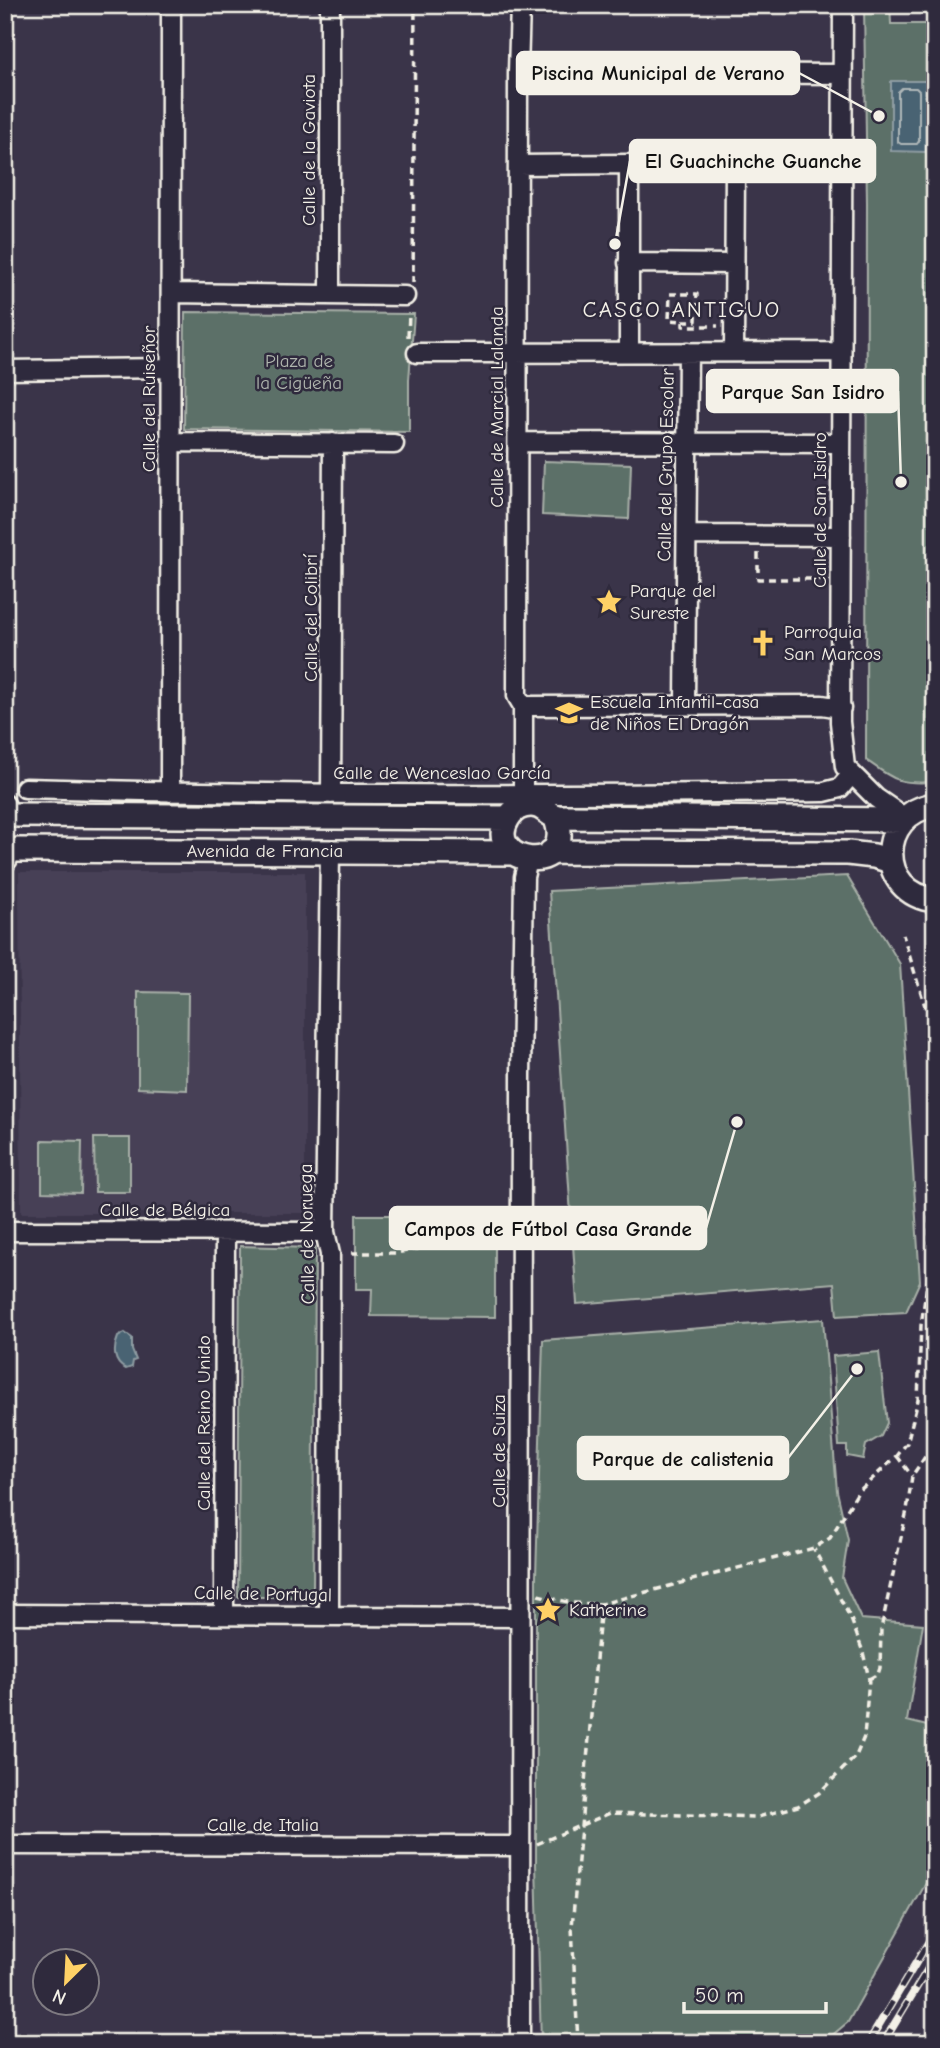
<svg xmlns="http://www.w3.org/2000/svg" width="940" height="2048" viewBox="0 0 940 2048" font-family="'Comic Neue',sans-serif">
<rect width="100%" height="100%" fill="#3a3449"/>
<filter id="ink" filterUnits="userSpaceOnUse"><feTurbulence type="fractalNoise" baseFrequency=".0143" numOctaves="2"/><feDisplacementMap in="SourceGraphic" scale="14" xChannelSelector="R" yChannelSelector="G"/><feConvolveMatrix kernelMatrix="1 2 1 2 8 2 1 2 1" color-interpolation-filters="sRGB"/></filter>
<g filter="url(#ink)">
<path fill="#474057" d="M19,872H305V1213H21Z"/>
<path fill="#5c6f67" stroke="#a8b0a8" stroke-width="2" d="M864,5H890L891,24H935L934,782C898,784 896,781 866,760L867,203Z
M185,312L414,314L409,380V432L184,429Z
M544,461L631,464L629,519L542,515Z
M847,876L900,964L920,1281L906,1312L837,1316L834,1283L577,1304L549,891Z
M138,992L188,993L187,1090L138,1088Z
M94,1138H130V1192H95Z
M42,1140L82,1141L81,1193L42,1192Z
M356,1215H495V1317L371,1316L372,1289H356Z
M240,1246L315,1248L313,1597H238Z
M823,1319L837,1491L848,1540L842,1578L861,1619L923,1624L907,1721L935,1728V1867L848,2022L823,2043H541L536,1864V1576L543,1340Z
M879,1352L887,1423L881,1436L866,1445L863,1459L847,1456V1446H839L833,1356Z"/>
<path fill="#4a6373" stroke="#8e9ca2" stroke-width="2" d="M891,81H926V152L891,151Z
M125,1333L132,1338V1350L136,1360L133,1361L132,1367L126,1369C113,1363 113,1349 118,1337Z"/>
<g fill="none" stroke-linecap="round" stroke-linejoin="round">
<path stroke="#b0b8b9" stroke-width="2" d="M902,88H916L919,91V141L917,144H901L898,142V92Z"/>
<g stroke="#f4f1e8" stroke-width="23">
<path id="minor" d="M520,5L518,72L517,696L523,706V805
M843,5L840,722L845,767L876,798L905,818
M518,72L842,74
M629,164V352
M518,165L629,164L843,167
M628,263L734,264
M171,293L405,296
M330,295V5
M734,352L735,166
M417,353L841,352
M5,370L169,368
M170,442L394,444
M518,442L841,443
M688,535L841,536
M685,704L688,352
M523,706L822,705L841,708
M25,788C292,796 558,795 824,792L840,788L851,775
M170,792L171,5
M331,794L333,443
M5,804L7,808
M5,863L8,859
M5,1231L325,1232
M5,1614L520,1617
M224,1614L225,1232
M329,1616L330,1254L325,1232L330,851
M5,1845L520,1846
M520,2043L521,1075L524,877L528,860"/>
</g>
<g stroke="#f4f1e8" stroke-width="28">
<path id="tertiary" d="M935,805C876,813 876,894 935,900
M17,815L508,818
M555,816C580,880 480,865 508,818C513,810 522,805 531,805C543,805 545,812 554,816C558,818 562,817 565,817L903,820
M18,850L513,853
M551,852L848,853L874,856L891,861"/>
</g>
<path stroke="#f4f1e8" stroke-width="3.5" stroke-dasharray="7 5" stroke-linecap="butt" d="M413,283L415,5
M683,321H696L697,294H670L669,320L683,321V326H718
M408,337L409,314
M758,553V579H823
M352,1253H396L497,1234
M897,1456L912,1476
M538,1595L572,1603L601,1604L814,1548L830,1538L858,1492L897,1456L907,1443L918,1400L921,1325L930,1265V1022L903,935
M869,1679L878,1674L880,1668L881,1629L907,1510L912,1476L927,1454H935
M537,1844L610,1813L758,1817L798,1806L819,1793L856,1756L864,1737L869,1679L863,1652L851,1619L814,1549
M578,2043L572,1927L601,1604"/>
<use href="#minor" stroke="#2f2a3d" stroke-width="18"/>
<use href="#tertiary" stroke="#2f2a3d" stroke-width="23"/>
<g stroke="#f4f1e8" stroke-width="8">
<path id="rail" d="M868,2043L935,1931
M883,2043L935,1957"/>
</g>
<use href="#rail" stroke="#2f2a3d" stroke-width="5" stroke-dasharray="16" stroke-linecap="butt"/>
</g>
</g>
<defs>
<g id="sight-bare" transform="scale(2.1)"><path d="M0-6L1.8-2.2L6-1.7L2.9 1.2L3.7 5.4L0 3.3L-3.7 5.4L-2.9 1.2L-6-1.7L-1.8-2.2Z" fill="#ffd166" stroke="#2f2a3d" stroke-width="2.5" paint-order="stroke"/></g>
<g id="church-bare" transform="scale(2.1)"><path d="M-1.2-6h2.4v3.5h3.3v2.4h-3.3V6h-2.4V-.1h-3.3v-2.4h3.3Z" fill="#ffd166" stroke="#2f2a3d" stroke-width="2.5" paint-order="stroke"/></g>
<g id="school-bare" transform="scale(2.1)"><path d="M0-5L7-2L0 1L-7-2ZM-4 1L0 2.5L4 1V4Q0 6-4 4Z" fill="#ffd166" stroke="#2f2a3d" stroke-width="2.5" paint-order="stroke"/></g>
</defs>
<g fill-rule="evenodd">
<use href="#sight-bare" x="609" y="602"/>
<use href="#church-bare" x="763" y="643"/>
<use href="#school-bare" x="569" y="713"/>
<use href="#sight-bare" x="548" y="1610"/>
</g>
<g text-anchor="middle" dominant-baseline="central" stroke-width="5" stroke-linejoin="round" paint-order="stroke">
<g font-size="19" fill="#f4f1e8" stroke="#2f2a3d">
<text transform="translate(309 150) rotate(-90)">Calle de la Gaviota</text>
<text transform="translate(149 399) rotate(-90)">Calle del Ruiseñor</text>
<text transform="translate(497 407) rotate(-90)">Calle de Marcial Lalanda</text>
<text transform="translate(666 465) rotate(-89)">Calle del Grupo Escolar</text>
<text transform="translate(820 510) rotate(-90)">Calle de San Isidro</text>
<text transform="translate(311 618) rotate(-90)">Calle del Colibrí</text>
<text x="442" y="773">Calle de Wenceslao García</text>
<text x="265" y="851">Avenida de Francia</text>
<text x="165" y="1210">Calle de Bélgica</text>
<text transform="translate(307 1234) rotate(-91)">Calle de Noruega</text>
<text transform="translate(204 1423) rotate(-90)">Calle del Reino Unido</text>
<text transform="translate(499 1451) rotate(-90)">Calle de Suiza</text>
<text transform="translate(263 1594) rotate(1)">Calle de Portugal</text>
<text x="263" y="1825">Calle de Italia</text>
</g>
<g font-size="19" fill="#b0b6ae" stroke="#2f2a3d">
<text x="299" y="361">Plaza de<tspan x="299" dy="22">la Cigüeña</tspan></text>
</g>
<g font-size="19" fill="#f4f1e8" stroke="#2f2a3d" text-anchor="start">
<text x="630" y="591">Parque del<tspan x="630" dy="22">Sureste</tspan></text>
<text x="784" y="632">Parroquia<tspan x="784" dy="22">San Marcos</tspan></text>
<text x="590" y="702">Escuela Infantil-casa<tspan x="590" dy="22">de Niños El Dragón</tspan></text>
<text x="569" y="1610">Katherine</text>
</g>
<g font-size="23" letter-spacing="2" fill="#f4f1e8" stroke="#2f2a3d">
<text x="682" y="309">CASCO ANTIGUO</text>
</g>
</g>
<path fill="none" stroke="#f4f1e8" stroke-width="2.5" d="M879 116L799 73M615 244L630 161M901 482L898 391M737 1122L706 1228M857 1369L788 1458"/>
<g fill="#f4f1e8" stroke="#2f2a3d" stroke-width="2.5">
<circle cx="879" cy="116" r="7"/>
<circle cx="615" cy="244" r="7"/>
<circle cx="901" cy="482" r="7"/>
<circle cx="737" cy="1122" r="7"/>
<circle cx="857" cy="1369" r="7"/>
</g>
<g fill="#f4f1e8" stroke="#f4f1e8" stroke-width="2.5">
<rect x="517" y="52" width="282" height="42" rx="7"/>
<rect x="630" y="140" width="245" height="42" rx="7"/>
<rect x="707" y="370" width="191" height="42" rx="7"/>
<rect x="390" y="1207" width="316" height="42" rx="7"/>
<rect x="578" y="1437" width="210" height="42" rx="7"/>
</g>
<g font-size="21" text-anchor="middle" font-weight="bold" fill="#111">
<text x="658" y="80">Piscina Municipal de Verano</text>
<text x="753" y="168">El Guachinche Guanche</text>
<text x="803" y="399">Parque San Isidro</text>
<text x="548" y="1236">Campos de Fútbol Casa Grande</text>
<text x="683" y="1466">Parque de calistenia</text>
</g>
<rect width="940" height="2048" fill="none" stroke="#2f2a3d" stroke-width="28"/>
<rect x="14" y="14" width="912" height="2020" fill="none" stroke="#f4f1e8" stroke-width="2.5" filter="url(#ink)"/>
<g transform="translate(66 1982) rotate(204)"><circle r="33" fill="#2f2a3d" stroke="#7e7a81" stroke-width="2"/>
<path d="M0-5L12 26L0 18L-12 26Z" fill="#ffd166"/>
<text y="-10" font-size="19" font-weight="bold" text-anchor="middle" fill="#f4f1e8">N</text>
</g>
<path d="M684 2002v10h142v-10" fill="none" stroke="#f4f1e8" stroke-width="3.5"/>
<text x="695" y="2002" font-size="21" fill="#f4f1e8" stroke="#2f2a3d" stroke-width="5" paint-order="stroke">50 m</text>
</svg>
